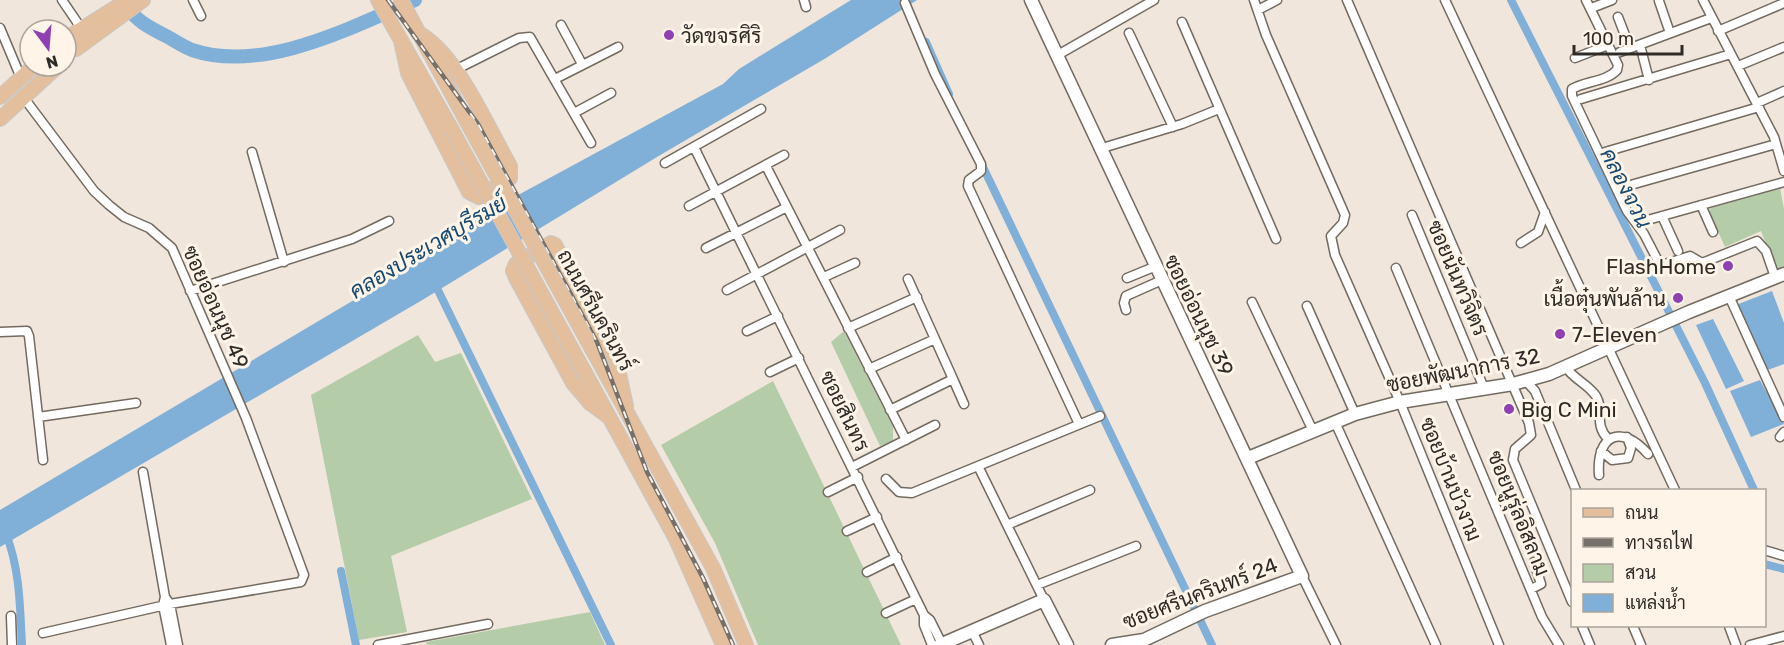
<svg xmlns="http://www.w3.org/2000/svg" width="1784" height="645" viewBox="0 0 1784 645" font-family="Rubik,Sarabun,sans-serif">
<rect width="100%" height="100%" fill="#f0e6db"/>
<path fill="#b5cca9" d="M1780,188L1784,209V268L1776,271L1761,231L1725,247L1709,211L1711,208Z
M844,331L893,427V441L880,446L831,342Z
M418,335L435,362L461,353L532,499L391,556L407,632L359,640L311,395Z
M773,381L901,645H758L715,543L661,445Z
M590,612L605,645H427L426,642Z"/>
<path fill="#80afd8" d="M851,0H917L826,58L657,157L424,299L0,547V510L413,265L461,226L723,84L739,69Z
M1772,291L1784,323V364L1765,371L1736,305Z
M1713,319L1744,381L1726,389L1696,325Z
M1760,380L1784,424L1751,437L1730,391Z"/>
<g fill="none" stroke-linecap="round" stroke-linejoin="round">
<path stroke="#80afd8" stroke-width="8" d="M1511,0L1705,383L1754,490
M926,42L949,94
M982,165L1212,645
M434,282L611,645
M6,534C20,569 20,608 22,645
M1764,564L1784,569
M341,571L356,645"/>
<path stroke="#80afd8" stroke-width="14" d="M122,2C137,21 146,26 168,37C175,41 184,47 192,50C263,74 352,27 415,0"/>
<g stroke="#736a60" stroke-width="11">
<path id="street" d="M62,0L79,25
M193,0L201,16
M804,0L806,7
M1254,0L1266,35L1345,215L1343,223L1331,236L1335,255L1400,402L1499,645
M1347,0L1529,423L1531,435L1515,449L1513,460L1572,602
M1445,0L1675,490
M1586,0L1618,65L1617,70C1606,82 1585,81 1572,89V96L1627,211L1644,234L1658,261L1665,264L1690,256L1702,263L1757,241L1766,251L1775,277
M1703,0L1774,137L1784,171
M1659,1L1670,33
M905,3L935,74L981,164V171L969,180L968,186L1079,424
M1594,7L1612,0
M1258,10L1277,0
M1618,17L1630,48
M1182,22L1276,239
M561,25L582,64
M0,28L21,78
M1718,31L1784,3
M1129,33L1173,127
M1640,45L1649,80
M1620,52L1711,18
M1056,56L1154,0
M1575,58L1608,45
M1738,66L1784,47
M455,70L519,38L530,37L591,143
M555,79L618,47
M24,98L94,191L109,205L124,217L149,228L172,248L246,418L304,575L301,582L170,604L43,633
M1581,99L1731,54
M1757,103L1784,91
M574,113L611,93
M694,147L924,615L930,620L942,644
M1099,149L1182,124L1219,109
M252,152L284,262
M1605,152L1759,107
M665,163L761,109
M766,166L906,440
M1627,186L1776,144
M1701,205L1713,232
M689,206L784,155
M1412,215L1484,388
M1662,216L1678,251
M1644,221L1784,182
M1521,243L1538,232L1545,212
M706,248L787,207
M1396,268L1542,617L1559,645
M824,277L855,263
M1127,278L1154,267
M908,279L953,379
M727,290L840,230
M190,291L352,239L389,221
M1729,296L1784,417
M1252,302L1313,431
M1307,306L1355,414
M1126,310L1124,303L1126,296L1162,280
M848,328L917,297
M747,331L778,316
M0,332L27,331L29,336L43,460
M1565,366C1573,379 1588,384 1596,396C1605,411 1593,423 1608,439
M869,369L935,339
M770,372L799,358
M1525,380L1535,391L1576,490
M890,410L953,379L964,404
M38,417L136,403
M1335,422L1436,645
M1780,437L1784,432
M1601,451L1612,460L1628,458L1631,448L1627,437
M978,466L1044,600
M852,467L935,425
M143,472L165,597
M1599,475C1596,435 1621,423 1648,454
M886,479L899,492L912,493L1100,416
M828,492L858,477
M1007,525L1090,490
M847,531L877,517
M1764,550L1784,556
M867,572L897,557
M1302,576L1336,645
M1037,585L1136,546
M1531,589L1541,584L1534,562
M886,613L916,599
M924,615V625L932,645
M11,616L12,645
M1582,626L1590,645
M1633,626L1641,645
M1729,626L1736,645
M972,631L979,645
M171,645L163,605L165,597L170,604L178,645
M378,645L488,624
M1750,645L1784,636"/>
</g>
<g stroke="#736a60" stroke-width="15">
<path id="secondary" d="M1031,0L1302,576L1205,611L1144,640L1112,645
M1248,458L1355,414L1400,402L1513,384L1549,374L1689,312L1784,274
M940,645L1044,600L1067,645"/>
</g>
<g stroke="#c9c8c7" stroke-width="16">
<path id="primary" d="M378,0L452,130
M401,0L467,122
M67,38L123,3
M401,41L408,73L469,192L479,197L510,178V166C488,128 456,52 418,33
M76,49L143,0
M0,97L34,66
M0,119L58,66
M587,340L713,568L746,645
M572,349L676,539L723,645
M609,417L590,403L573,383L517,280L513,271L516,264L551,243L555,245L616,360L626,406"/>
</g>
<use href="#street" stroke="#fff" stroke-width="8"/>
<use href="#secondary" stroke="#fff" stroke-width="12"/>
<use href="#primary" stroke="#e3bf9d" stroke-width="14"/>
<g stroke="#76706a" stroke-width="4.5">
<path id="rail" d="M388,0L478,124L597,342L647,472L703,578L733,645"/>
</g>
<use href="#rail" stroke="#fef4e8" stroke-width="2" stroke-dasharray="7" stroke-linecap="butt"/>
<g stroke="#c9c8c7" stroke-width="16" stroke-linecap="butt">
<path id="primary-bridge" d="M467,122L587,340
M452,130L572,349"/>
</g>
<use href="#primary-bridge" stroke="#e3bf9d" stroke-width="14"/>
</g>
<g fill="#8f40b1" stroke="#fef4e8" stroke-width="2">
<circle cx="669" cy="35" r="6"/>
<circle cx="1728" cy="266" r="6"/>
<circle cx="1678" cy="298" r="6"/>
<circle cx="1560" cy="334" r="6"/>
<circle cx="1509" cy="409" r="6"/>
</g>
<g text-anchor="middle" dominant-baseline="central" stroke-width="6" stroke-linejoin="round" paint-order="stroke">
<g font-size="21" fill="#2f2b27" stroke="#fef4e8" text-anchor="start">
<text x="681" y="35">วัดขจรศิริ</text>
<text x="1716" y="266" text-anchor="end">FlashHome</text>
<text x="1666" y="298" text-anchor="end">เนื้อตุ๋นพันล้าน</text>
<text x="1572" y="334">7-Eleven</text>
<text x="1521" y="409">Big C Mini</text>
</g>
<g font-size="21" fill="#2f2b27" stroke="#fef4e8">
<text transform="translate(1458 278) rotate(67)">ซอยนันทวิจิตร</text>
<text transform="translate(216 307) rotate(66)">ซอยอ่อนนุช 49</text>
<text transform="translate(596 310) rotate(61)">ถนนศรีนครินทร์</text>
<text transform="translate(1199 315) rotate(64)">ซอยอ่อนนุช 39</text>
<text transform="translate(1463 370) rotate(-11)">ซอยพัฒนาการ 32</text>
<text transform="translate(845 411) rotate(64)">ซอยสินทร</text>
<text transform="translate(1451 479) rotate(68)">ซอยบ้านบัวงาม</text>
<text transform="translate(1519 513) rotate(68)">ซอยนูรุ่ลอิสลาม</text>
<text transform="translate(1200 593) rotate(-21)">ซอยศรีนครินทร์ 24</text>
</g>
<g font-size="22" font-style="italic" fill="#154971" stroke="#fef4e8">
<text transform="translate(1626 188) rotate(63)">คลองจวน</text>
<text transform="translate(428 247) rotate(-31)">คลองประเวศบุรีรมย์</text>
</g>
</g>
<rect x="1571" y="489" width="195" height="138" fill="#fef4e8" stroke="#aba49b" stroke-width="1.5"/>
<rect x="1583" y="508" width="30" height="9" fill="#e3bf9d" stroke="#aba49b" stroke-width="1.5"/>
<text x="1625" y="519" font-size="18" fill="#2f2b27">ถนน</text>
<rect x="1583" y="538" width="30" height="9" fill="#76706a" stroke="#aba49b" stroke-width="1.5"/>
<text x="1625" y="549" font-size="18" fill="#2f2b27">ทางรถไฟ</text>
<rect x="1583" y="564" width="30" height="18" fill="#b5cca9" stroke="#aba49b" stroke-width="1.5"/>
<text x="1625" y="579" font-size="18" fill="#2f2b27">สวน</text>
<rect x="1583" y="594" width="30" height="18" fill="#80afd8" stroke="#aba49b" stroke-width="1.5"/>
<text x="1625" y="609" font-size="18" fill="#2f2b27">แหล่งน้ำ</text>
<g transform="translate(48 48) rotate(164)"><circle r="28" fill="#fef4e8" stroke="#aba49b" stroke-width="1.5"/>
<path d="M0-4.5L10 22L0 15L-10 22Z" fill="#8f40b1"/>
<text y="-9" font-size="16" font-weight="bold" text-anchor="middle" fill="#2f2b27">N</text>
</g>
<path d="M1574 45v9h108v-9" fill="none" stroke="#2f2b27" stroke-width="3"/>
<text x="1583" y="45" font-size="18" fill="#2f2b27" stroke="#fef4e8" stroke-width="4.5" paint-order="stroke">100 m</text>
</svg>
